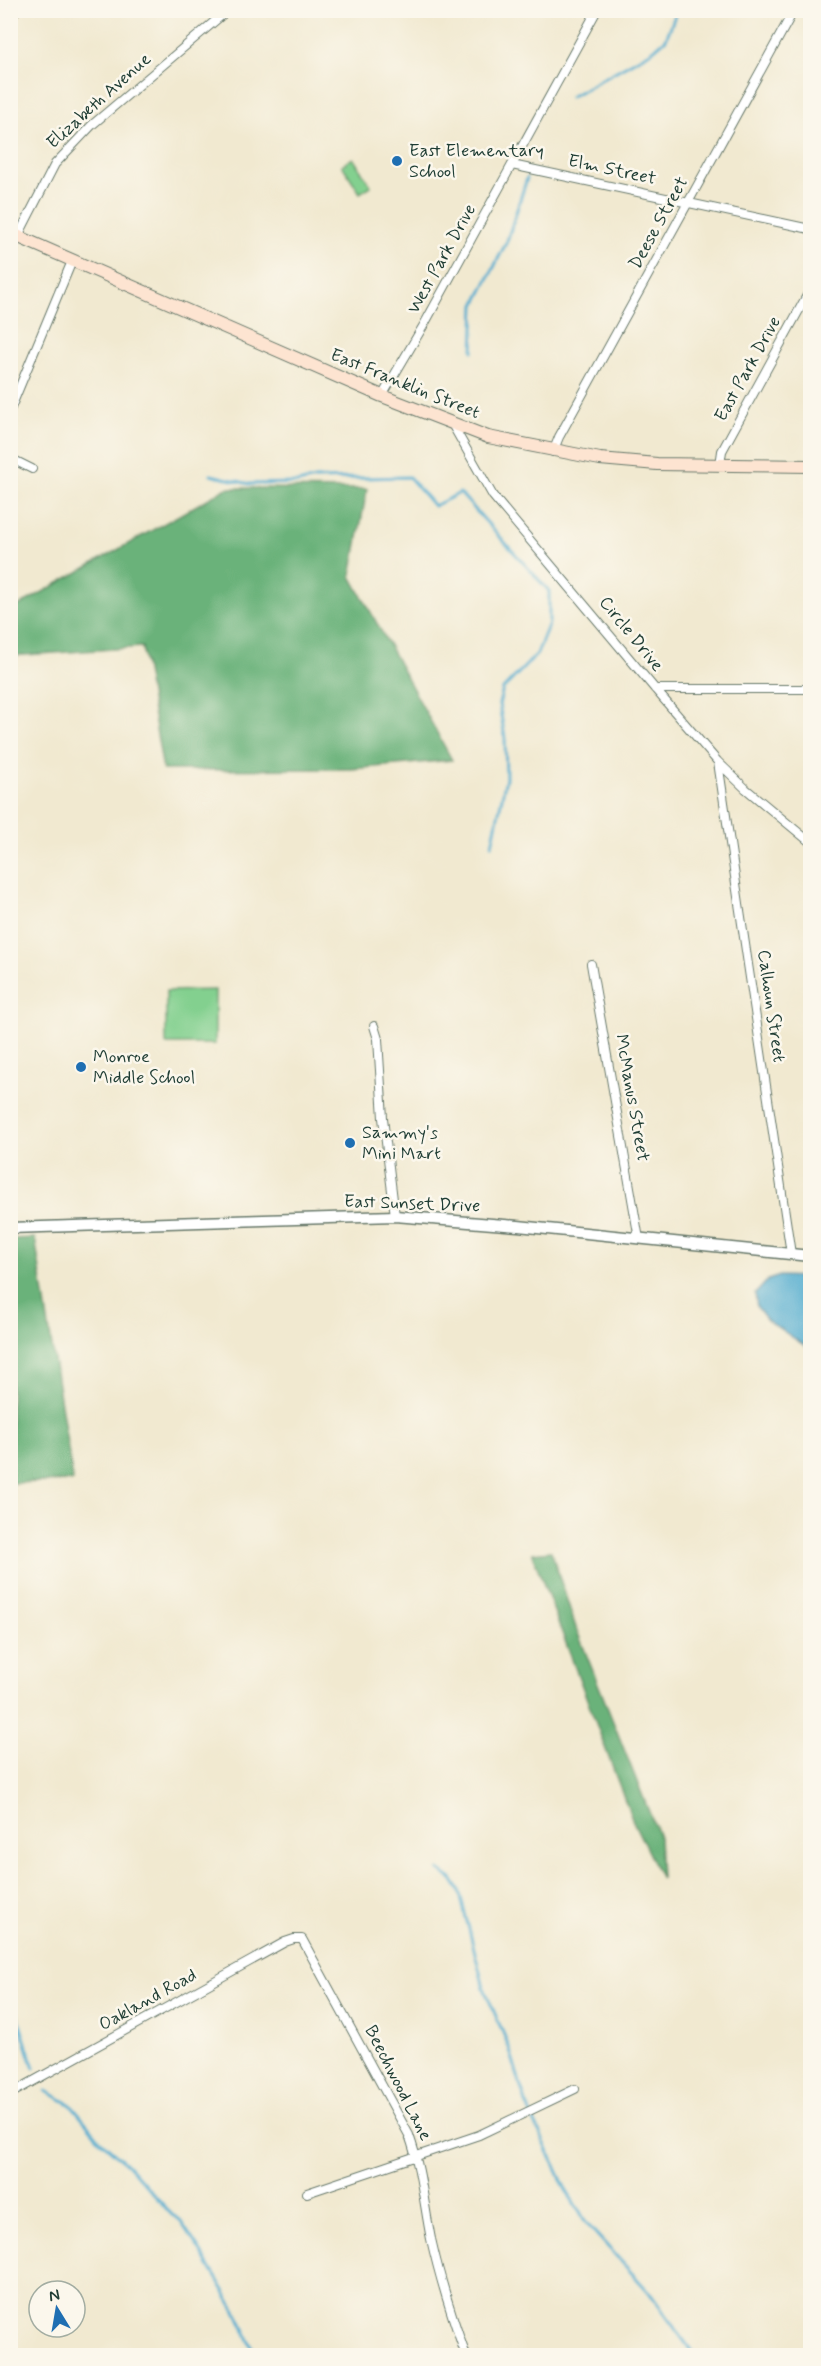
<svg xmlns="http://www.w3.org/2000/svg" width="821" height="2366" viewBox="0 0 821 2366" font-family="Mynerve,sans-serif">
<rect width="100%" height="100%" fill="#fbf7ec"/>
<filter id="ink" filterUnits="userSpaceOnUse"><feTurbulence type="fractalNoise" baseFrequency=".0167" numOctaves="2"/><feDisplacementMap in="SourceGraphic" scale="12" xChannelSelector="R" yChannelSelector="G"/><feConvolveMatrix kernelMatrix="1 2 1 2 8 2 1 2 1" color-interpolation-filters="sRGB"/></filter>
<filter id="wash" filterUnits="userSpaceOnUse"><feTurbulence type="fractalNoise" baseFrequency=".008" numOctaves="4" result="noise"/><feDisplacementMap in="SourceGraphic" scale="24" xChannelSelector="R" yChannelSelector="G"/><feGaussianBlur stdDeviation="1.35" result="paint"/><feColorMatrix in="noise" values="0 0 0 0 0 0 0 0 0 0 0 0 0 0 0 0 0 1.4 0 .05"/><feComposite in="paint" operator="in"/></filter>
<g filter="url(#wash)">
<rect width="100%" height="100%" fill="#f1e9d0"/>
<path fill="#83d08f" stroke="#518662" stroke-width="1.5" d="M353,158L371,186L360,193L342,165Z
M215,990V1044H166V991Z"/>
<path fill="#6ab27a" stroke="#447857" stroke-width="1.5" d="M227,488L367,489L351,576L452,760L351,769L163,770L142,647L11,656V610Z
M35,1238L73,1481L11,1483V1239Z
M551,1551L577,1631L659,1837L661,1879L632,1819L532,1553Z"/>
<path fill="#51accf" stroke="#387482" stroke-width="1.5" d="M780,1276L810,1277V1349L767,1320L757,1307L755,1294L768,1280Z"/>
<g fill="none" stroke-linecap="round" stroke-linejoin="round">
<path stroke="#51accf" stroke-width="3" d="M570,97L652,51L666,39L677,10
M473,351L475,305L507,241L527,178
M211,475L250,484L298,483L315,479L409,477L434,506L460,493L549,591V623L537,654L503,689L499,704L505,738L506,778L492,845
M439,1870L452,1879L459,1890L484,1988L509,2047L526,2103L566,2190L587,2224L649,2292L695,2356
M10,1993L34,2068
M46,2091L70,2104L102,2142L128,2165L172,2215L179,2219L201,2252L236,2311L256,2356"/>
</g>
</g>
<g filter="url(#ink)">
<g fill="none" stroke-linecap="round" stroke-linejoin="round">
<g stroke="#68796b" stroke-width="10">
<path id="minor" d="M10,16L17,10
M512,165L810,229
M18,236L55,164L92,125L228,10
M382,396L425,323L597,10
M10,410L72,261
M452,424L493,496L655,689L718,762L746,789L810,842
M553,452L559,437L794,10
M10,458L32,469
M720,465L722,451L810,290
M655,689H810
M718,762L791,1254
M591,964L639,1239
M374,1026L378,1039L383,1118L395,1216
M10,2094L285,1942L294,1939H302L409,2135C421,2168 424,2204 431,2239C440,2279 452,2317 466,2356
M307,2193L479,2135L575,2089"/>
</g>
<g stroke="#68796b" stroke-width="13">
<path id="tertiary" d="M10,1228L395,1216L518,1226L810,1256"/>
</g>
<g stroke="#68796b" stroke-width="14">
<path id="secondary" d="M10,233L382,396L488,437L600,459L657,464L810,466"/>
</g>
<use href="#minor" stroke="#fff" stroke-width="8"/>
<use href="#tertiary" stroke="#fff" stroke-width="10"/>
<use href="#secondary" stroke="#fde4d1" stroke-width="12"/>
</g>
</g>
<g fill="#1f6fb2" stroke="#fbf7ec" stroke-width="2">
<circle cx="397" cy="161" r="6"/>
<circle cx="81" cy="1067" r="6"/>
<circle cx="350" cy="1143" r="6"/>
</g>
<g text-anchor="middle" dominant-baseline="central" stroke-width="5" stroke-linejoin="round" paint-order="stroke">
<g font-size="18" fill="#1f3d34" stroke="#fbf7ec">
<text transform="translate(99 101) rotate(-42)">Elizabeth Avenue</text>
<text transform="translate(612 170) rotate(12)">Elm Street</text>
<text transform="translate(659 223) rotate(-61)">Deese Street</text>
<text transform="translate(442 259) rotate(-61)">West Park Drive</text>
<text transform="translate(748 369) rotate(-61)">East Park Drive</text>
<text transform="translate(405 384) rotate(22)">East Franklin Street</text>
<text transform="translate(631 634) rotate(51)">Circle Drive</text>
<text transform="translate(771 1006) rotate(82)">Calhoun Street</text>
<text transform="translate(632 1098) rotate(80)">McManus Street</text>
<text transform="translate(412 1204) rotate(2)">East Sunset Drive</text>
<text transform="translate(148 2000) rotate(-29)">Oakland Road</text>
<text transform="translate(398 2083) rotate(63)">Beechwood Lane</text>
</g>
<g font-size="18" fill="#1f3d34" stroke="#fbf7ec" text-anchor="start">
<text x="409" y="151">East Elementary<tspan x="409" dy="21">School</tspan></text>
<text x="93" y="1057">Monroe<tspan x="93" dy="21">Middle School</tspan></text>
<text x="362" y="1133">Sammy's<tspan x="362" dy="21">Mini Mart</tspan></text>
</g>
</g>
<rect width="821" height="2366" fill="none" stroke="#fbf7ec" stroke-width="36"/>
<g transform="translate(57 2309) rotate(349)"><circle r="28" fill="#fbf7ec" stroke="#a3ada2" stroke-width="1.5"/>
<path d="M0-4.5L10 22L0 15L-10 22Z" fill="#1f6fb2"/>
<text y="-9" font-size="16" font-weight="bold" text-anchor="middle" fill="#1f3d34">N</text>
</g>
</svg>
